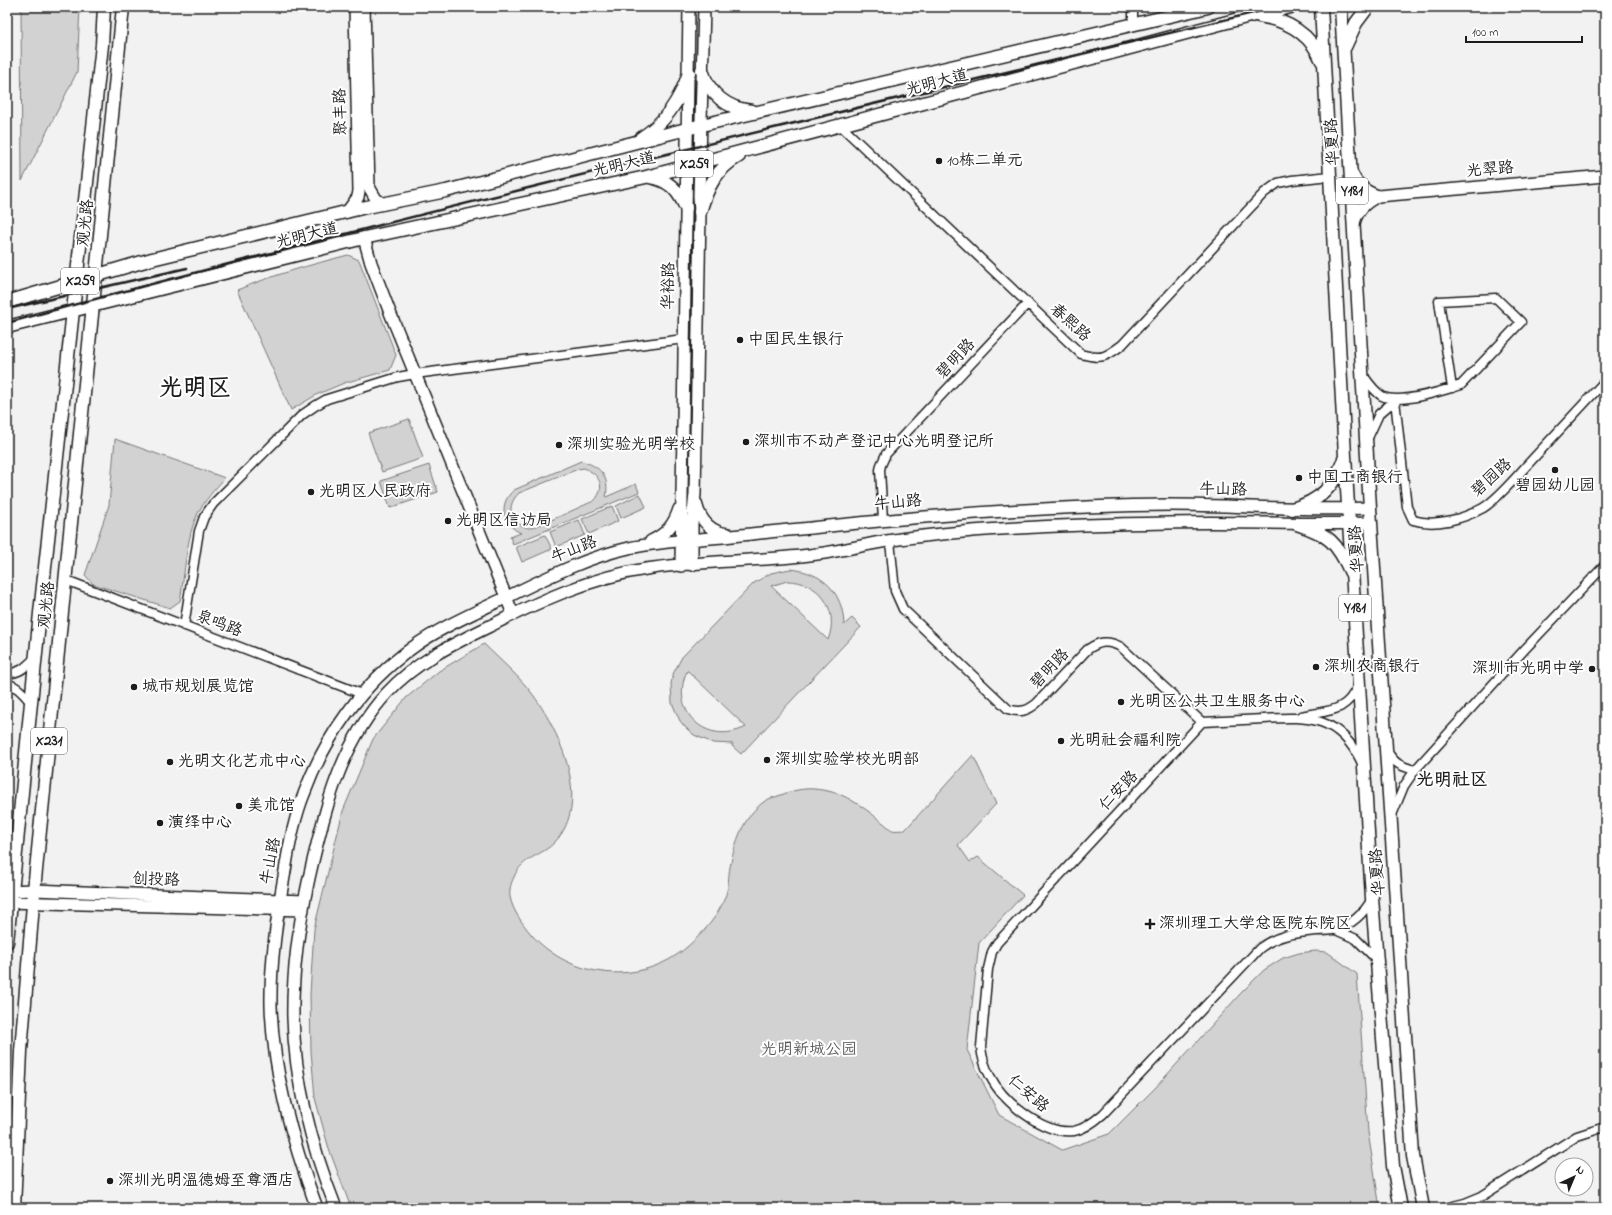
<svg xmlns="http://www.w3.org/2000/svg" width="1612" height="1215" viewBox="0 0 1612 1215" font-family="'Indie Flower','LXGW WenKai TC',sans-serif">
<rect width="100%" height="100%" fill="#f2f2f2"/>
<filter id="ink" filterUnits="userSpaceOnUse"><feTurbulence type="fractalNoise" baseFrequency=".025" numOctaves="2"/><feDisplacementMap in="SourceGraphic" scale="8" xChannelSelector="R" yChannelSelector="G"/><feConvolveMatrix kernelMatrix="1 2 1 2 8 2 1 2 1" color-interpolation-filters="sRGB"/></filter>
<g filter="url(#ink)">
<path fill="#d2d2d2" stroke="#777" fill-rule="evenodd" d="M21,7H80L77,72L22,181Z
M348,255L359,260L396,355L390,370L344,383L318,394L291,410L237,290C273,275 310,265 348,255Z
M409,419L423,458L382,472L368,433Z
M115,439L225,478C215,489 205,500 198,513C186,536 185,574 180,601L170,608L93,584L85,575L109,505Z
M581,461C600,466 610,476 606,497L636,484L639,492L513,544L510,537L521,533C502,525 498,503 514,490ZM584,468C599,474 607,487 594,501C583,505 537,528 529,528C522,527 515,522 512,515C509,506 513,499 519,493L578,469Z
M429,465L438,492L390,508L381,481Z
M640,494L646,507L621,518L616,506Z
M612,506L618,521L589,534L582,519Z
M579,520L585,535L556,547L550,532Z
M545,535L552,549L522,562L516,547Z
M790,569C823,572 843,592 844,625L852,618L861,627L741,754L732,746L733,744L713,743L694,735L686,728L680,721L672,703L671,684L673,674L682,657L754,583L771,573ZM787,581C819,581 840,609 828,640L771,586ZM687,671H688L746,727C706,747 669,711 687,671Z
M484,644C501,661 520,677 534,696C560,733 592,802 555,842C542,856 522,857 514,877C511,883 509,890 510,897C513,911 522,923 531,934C570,979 641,987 687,947C703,933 718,917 725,897C729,888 728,877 730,867C735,843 743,816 765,801C769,798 776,797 781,795C790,791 804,788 814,789C826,790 840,793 851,800C862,806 872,814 882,822C885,824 889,828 892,830C895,831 901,830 905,830L973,755L996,804L958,845L970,862L978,857L1023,895L979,943L967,1050L999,1115L1062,1150L1109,1134L1156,1087L1241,993L1264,970L1283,958L1299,953L1315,951L1327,952L1357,974L1368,1132L1380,1208H351L329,1149L315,1098L311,1051L310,994L314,929L343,811L373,739L406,698L439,671Z"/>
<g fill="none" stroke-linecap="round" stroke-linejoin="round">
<g stroke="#1c1c1c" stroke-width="11">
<path id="street" d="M1133,7V24
M840,125L1081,354C1102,360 1106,357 1122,345L1264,193L1278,183L1292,180L1330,176
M1363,375C1368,382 1374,391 1382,396C1399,405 1442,391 1461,385L1521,322L1496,298L1439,301L1452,388
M1395,400L1407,507L1413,520C1435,527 1463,519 1483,508C1498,499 1517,476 1529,463C1554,436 1580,408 1605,381
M1367,440L1379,414L1395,400
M883,520L880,470L881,465L886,454L1028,303
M890,541L895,591L903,609L1008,709C1020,713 1028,711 1037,703L1087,650C1099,641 1108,640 1121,647L1202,722C1223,721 1243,720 1264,719C1310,716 1339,716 1362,763
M66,580L362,694
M184,626L199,531L204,517L213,504L302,415L315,406L327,399L398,377L415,374L684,339
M7,673C20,674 26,666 35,658
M7,684C17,685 25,695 31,703
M1301,716C1327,710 1346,714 1358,685
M1202,722L997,943L992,952L988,969L981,1047C982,1057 985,1067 990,1076C1003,1102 1044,1135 1074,1131C1085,1129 1095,1121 1103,1114L1260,948C1277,935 1295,933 1316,931C1323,931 1331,931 1337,929C1353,924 1364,913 1372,899
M1387,751C1395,764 1400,766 1415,770L1525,649L1605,565
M1392,815L1404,786L1415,770
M1336,930L1356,939L1377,960
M1445,1208L1465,1203L1482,1196L1577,1136L1605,1127"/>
</g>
<g stroke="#1c1c1c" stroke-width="14">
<path id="secondary" d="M364,7L369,187L376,199L383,204
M1351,171C1356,184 1364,191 1378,196
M347,212L358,197L359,191L355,7
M1354,223C1358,209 1366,202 1378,196L1605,176
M364,238L371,263L389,310L513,614
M696,503C700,520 710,532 728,534
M651,541C666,534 674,525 679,509
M692,565V524L695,494L700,212L699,196L704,7
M681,566L689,7
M7,891L34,890L304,901
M7,902L303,910
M317,1208C293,1144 273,1075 271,1006C270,961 277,915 285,871C289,845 294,819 304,794C325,737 362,684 412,648C439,628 472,614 503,599C544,579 584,558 629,548C652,543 676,541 700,539C737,536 774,531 811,528C931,515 1050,506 1170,505C1237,505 1304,511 1370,508
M336,1208C312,1148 295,1083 293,1018C292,971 299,924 309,878C324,812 340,744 387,693C415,662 455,643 492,625C540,601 592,577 646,569C702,560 760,562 817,554C840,551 863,545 887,541C915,536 944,534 972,531C1037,526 1103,524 1168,523C1236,521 1304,525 1371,523"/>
</g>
<g stroke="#1c1c1c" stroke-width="15">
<path id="primary" d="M1321,7L1345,456L1372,898L1393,1166L1401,1208
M1341,7L1370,508L1413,1156L1423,1208
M1259,16C1287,20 1311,34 1322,61
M1345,47L1356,23L1368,7
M702,70C709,94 727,109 752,111
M641,138C665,123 680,100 689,73
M650,177C669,180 678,190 686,208
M700,212C707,188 716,169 739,156
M7,302L152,259L362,208L446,191L702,125L1208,7
M7,327L364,238L646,177L1246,17L1291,7
M1292,509C1320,501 1334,487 1344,459
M1297,524C1328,534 1337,542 1351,573
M7,942L40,613L102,45L104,7
M14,1208L21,1051L35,880L123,7"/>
</g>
<use href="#street" stroke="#fff" stroke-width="8"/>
<use href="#secondary" stroke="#fff" stroke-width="11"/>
<use href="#primary" stroke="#fff" stroke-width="12"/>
<path stroke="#1c1c1c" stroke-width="2.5" d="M7,309L187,268
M7,323C428,208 854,109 1278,7"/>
</g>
</g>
<g fill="#1c1c1c" stroke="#fff" stroke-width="1.5">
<circle cx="939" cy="161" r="4"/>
<circle cx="740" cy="340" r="4"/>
<circle cx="746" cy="442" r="4"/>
<circle cx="559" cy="445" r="4"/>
<circle cx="1555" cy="470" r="4"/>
<circle cx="1299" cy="478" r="4"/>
<circle cx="311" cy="492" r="4"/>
<circle cx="448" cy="521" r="4"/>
<circle cx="1316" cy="667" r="4"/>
<circle cx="1592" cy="669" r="4"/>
<circle cx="134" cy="687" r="4"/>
<circle cx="1121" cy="702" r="4"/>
<circle cx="1061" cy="741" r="4"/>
<circle cx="767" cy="760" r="4"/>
<circle cx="170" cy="762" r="4"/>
<circle cx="239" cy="806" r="4"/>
<circle cx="160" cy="823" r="4"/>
<path d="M1148 918h4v4h4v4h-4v4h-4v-4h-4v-4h4z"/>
<circle cx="110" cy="1181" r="4"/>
</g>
<g text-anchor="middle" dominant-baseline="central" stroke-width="4" stroke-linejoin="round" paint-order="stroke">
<g fill="#fff" stroke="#606060" stroke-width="1">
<rect x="675" y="151" width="38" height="26" rx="3"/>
<rect x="1336" y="178" width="32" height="26" rx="3"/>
<rect x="61" y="268" width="38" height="26" rx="3"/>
<rect x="1339" y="595" width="32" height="26" rx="3"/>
<rect x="31" y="728" width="36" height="26" rx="3"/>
</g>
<g font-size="15" font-weight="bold" fill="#1c1c1c">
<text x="694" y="164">X259</text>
<text x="1352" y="191">Y181</text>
<text x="80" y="281">X259</text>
<text x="1355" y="608">Y181</text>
<text x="49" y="741">X231</text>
</g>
<g font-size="16" fill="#1c1c1c" stroke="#fff">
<text transform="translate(937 83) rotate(-15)">光明大道</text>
<text transform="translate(341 112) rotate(-91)">聚丰路</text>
<text transform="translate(1333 142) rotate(-93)">华夏路</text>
<text transform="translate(624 165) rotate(-13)">光明大道</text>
<text transform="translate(1490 170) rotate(-5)">光翠路</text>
<text transform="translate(86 223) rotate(-84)">观光路</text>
<text transform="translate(307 236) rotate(-14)">光明大道</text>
<text transform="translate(669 286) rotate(-89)">华裕路</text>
<text transform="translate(1070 323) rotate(42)">春熙路</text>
<text transform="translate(956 359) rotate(-47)">碧明路</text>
<text transform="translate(1492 478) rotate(-42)">碧园路</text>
<text transform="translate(1223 490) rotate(1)">牛山路</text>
<text transform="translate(898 503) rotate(-5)">牛山路</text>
<text transform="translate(1357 549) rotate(-94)">华夏路</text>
<text transform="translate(574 550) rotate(-21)">牛山路</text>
<text transform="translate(47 605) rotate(-84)">观光路</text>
<text transform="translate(219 624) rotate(21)">泉鸣路</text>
<text transform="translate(1050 669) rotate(-47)">碧明路</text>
<text transform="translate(1119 791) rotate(-47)">仁安路</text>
<text transform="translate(271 861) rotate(-79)">牛山路</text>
<text transform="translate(1378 872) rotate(-94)">华夏路</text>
<text transform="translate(156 880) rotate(2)">创投路</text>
<text transform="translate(1028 1094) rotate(41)">仁安路</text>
</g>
<g font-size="16" fill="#1c1c1c" stroke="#fff" text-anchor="start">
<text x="947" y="161">10栋二单元</text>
<text x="748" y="340">中国民生银行</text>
<text x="754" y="442">深圳市不动产登记中心光明登记所</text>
<text x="567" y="445">深圳实验光明学校</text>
<text x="1307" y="478">中国工商银行</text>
<text x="1555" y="486" text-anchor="middle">碧园幼儿园</text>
<text x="319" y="492">光明区人民政府</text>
<text x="456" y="521">光明区信访局</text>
<text x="1324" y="667">深圳农商银行</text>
<text x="1584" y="669" text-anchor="end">深圳市光明中学</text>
<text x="142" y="687">城市规划展览馆</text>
<text x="1129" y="702">光明区公共卫生服务中心</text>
<text x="1069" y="741">光明社会福利院</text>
<text x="775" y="760">深圳实验学校光明部</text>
<text x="178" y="762">光明文化艺术中心</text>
<text x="247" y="806">美术馆</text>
<text x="168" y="823">演绎中心</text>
<text x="1159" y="924">深圳理工大学总医院东院区</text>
<text x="118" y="1181">深圳光明温德姆至尊酒店</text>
</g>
<g font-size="16" fill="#5c5c5c" stroke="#fff">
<text x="809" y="1050">光明新城公园</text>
</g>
<g font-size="18" font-weight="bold" fill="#1c1c1c" stroke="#fff">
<text x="1452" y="781">光明社区</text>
</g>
<g font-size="24" font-weight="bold" fill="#1c1c1c" stroke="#fff">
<text x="195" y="389">光明区</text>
</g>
</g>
<rect width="1612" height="1215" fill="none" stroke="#fff" stroke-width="24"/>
<rect x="12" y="12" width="1588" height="1191" fill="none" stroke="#1c1c1c" stroke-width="1.5" filter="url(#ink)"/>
<g transform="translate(1574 1177) rotate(44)"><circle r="19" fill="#ffffff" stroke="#a4a4a4"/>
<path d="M0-3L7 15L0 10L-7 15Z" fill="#1c1c1c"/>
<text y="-6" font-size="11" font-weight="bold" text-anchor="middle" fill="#1c1c1c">N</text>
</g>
<path d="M1466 36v6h116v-6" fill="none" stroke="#1c1c1c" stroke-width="2"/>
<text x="1472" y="36" font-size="12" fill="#1c1c1c" stroke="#ffffff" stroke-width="3" paint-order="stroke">100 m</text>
</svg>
